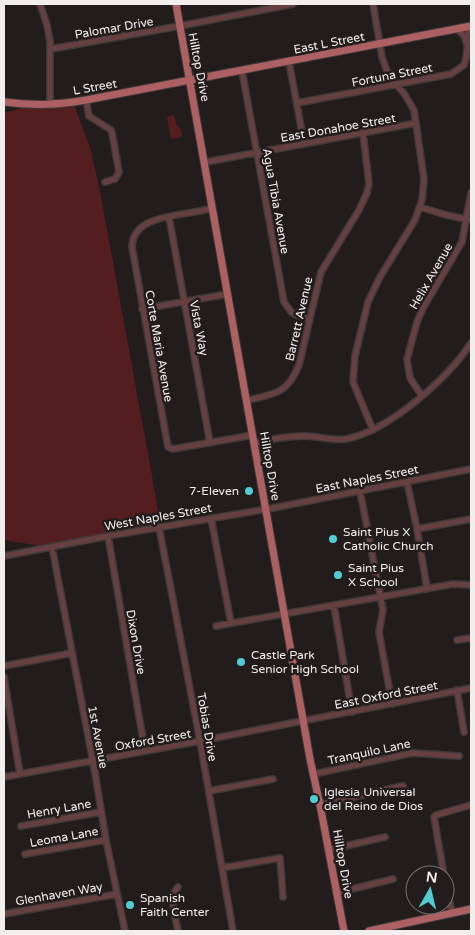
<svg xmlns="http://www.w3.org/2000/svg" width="475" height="935" viewBox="0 0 475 935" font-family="'Varela Round',sans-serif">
<rect width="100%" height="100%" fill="#231c1c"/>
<path fill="#541e20" d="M73,102L90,147L100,191L160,520L137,532L53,548L4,540V113L33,105Z
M174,115L177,126L181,129L182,137L171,139L167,117Z"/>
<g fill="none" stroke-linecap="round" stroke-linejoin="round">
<g stroke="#403939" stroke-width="8">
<path id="minor" d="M40,4L47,25L50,41V105
M457,29L465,37L466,42
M51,49L185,25L293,4
M289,62L304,143
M242,71L284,302L292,313L309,320
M86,100L89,116L111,130L112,133L119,172L115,179L105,182
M297,103L451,74L464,65C469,52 466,40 469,27
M206,162L416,123
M420,207L446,215L471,220
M212,208C186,217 133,212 132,247L168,447L173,449L253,435
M169,217L210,443
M142,309L228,294
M422,396L410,378L407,359L417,322L423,308L462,242L471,193
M248,400C275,394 288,393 299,365L321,272L359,210L367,193L369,183L363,133
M373,430L353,382L355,356L368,302L380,277L415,220L422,200L424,179L414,110L403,92L392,80L387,71L382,57L373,4
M255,443C271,439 288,436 304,436C319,436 332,441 346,439C389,431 448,378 471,343
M407,482L417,529L427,588
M360,491L383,610L379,632L392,704
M211,518L231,623
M159,527L200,741L233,931
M417,529L471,519
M108,536L145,751
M52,547L94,767L106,840L125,931
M4,556L108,536L273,508L471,469
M334,606L352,712
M216,626L453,584L471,585
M457,640L471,638
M4,666L72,653
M4,677L20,774
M457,690L464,732
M314,774L412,753L459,756
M4,777L200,741L471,688
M209,791L273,779
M320,805C348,799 375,791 403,786
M21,826L101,812
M328,850L385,837
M25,854L106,840
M222,868L280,858L283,897
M444,875L434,817L436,815L471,805
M445,879L452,913
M178,887C168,898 176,918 178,931
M336,893L393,879
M4,914L117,894"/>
</g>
<g stroke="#403939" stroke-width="9">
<path id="major" d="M176,4L310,759L320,805L344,931
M4,102C34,106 57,105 86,100L471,26
M369,931L471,909"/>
</g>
<use href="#minor" stroke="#664040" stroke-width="5"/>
<use href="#major" stroke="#ac6061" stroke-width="7"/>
</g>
<g fill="#51ccd2" stroke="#231c1c" stroke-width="2">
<circle cx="249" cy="491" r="5"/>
<circle cx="333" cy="539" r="5"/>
<circle cx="338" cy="575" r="5"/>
<circle cx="241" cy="662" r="5"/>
<circle cx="314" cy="799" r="5"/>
<circle cx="130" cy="905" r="5"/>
</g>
<g text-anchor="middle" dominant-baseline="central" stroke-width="5" stroke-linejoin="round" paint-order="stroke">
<g font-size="12" fill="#f3eeee" stroke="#231c1c">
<text transform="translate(114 28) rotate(-10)">Palomar Drive</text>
<text transform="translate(329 43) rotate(-11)">East L Street</text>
<text transform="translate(199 67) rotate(79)">Hilltop Drive</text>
<text transform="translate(392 75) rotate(-11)">Fortuna Street</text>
<text transform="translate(95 87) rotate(-10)">L Street</text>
<text transform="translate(338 128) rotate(-10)">East Donahoe Street</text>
<text transform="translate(276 201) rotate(80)">Agua Tibia Avenue</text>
<text transform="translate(431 276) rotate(-60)">Helix Avenue</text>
<text transform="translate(299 319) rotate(-77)">Barrett Avenue</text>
<text transform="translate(199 328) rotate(79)">Vista Way</text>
<text transform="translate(159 346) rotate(80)">Corte Maria Avenue</text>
<text transform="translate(270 466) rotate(80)">Hilltop Drive</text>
<text transform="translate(367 479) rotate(-11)">East Naples Street</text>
<text transform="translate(158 517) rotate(-10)">West Naples Street</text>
<text transform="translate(136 642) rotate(80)">Dixon Drive</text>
<text transform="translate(386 695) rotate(-11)">East Oxford Street</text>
<text transform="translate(207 727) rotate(80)">Tobias Drive</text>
<text transform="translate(98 737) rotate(79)">1st Avenue</text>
<text transform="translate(153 740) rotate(-10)">Oxford Street</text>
<text transform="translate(369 752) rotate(-12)">Tranquilo Lane</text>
<text transform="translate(59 809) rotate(-10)">Henry Lane</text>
<text transform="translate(64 837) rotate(-10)">Leoma Lane</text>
<text transform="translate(343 864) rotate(80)">Hilltop Drive</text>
<text transform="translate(59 894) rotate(-10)">Glenhaven Way</text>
</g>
<g font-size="12" fill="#f3eeee" stroke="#231c1c" text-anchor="start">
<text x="239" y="491" text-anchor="end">7-Eleven</text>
<text x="343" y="532">Saint Pius X<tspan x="343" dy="14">Catholic Church</tspan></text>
<text x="348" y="568">Saint Pius<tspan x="348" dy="14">X School</tspan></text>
<text x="251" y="655">Castle Park<tspan x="251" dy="14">Senior High School</tspan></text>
<text x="324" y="792">Iglesia Universal<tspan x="324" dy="14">del Reino de Dios</tspan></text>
<text x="140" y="898">Spanish<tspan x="140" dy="14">Faith Center</tspan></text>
</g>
</g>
<rect width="475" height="935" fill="none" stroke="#f3eeee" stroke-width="10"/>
<g transform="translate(430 890) rotate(8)"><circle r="24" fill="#231c1c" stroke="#767070"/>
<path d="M0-4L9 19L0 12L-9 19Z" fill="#51ccd2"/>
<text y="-8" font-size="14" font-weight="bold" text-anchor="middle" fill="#f3eeee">N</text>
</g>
</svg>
